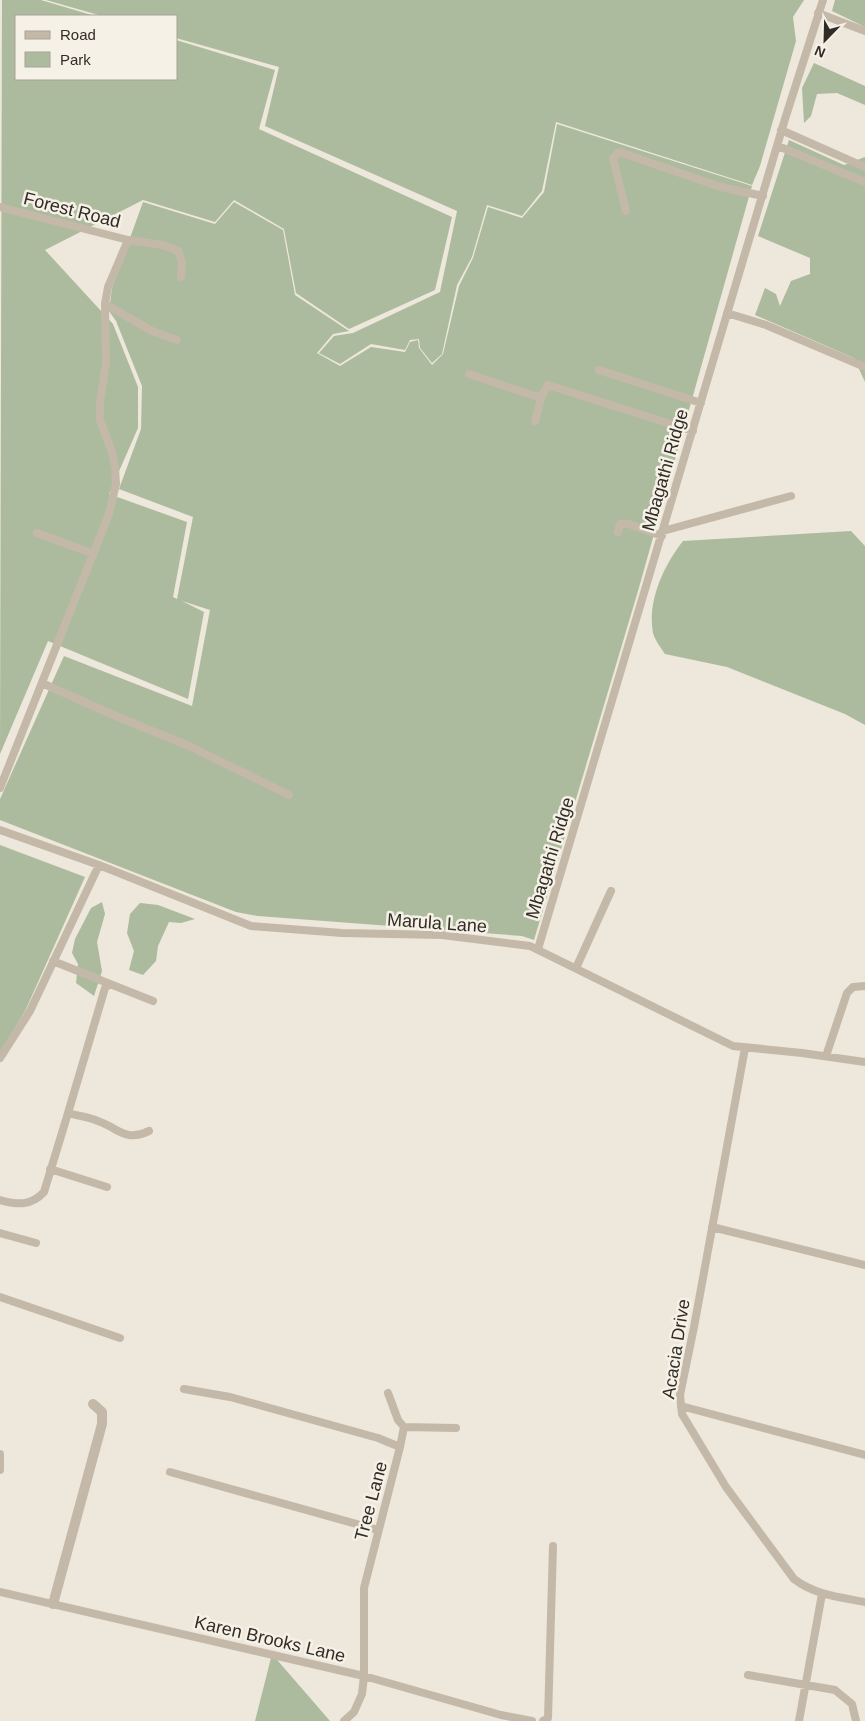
<svg xmlns="http://www.w3.org/2000/svg" width="865" height="1721" viewBox="0 0 865 1721" font-family="Helvetica,sans-serif">
<rect width="100%" height="100%" fill="#eee7db"/>
<path fill="#acbb9d" d="M2,0H41L95,16H16V79H176V40L275,70L259,129L452,217L435,290L349,329L296,293L284,229L234,200L215,222L143,200L45,250L113,324L138,387V428L109,494L187,522L173,597L177,599L193,517L119,489L141,429L142,386L116,321L109,311L112,288L143,202L215,224L234,202L283,230L295,295L349,331L333,334L317,353L340,366L371,347L405,352L410,342L418,340L419,348L432,365L443,354L459,286L473,258L488,207L522,218L544,192L557,124L752,186L638,591L534,940L522,936L258,916L236,912L0,820V799L64,656L192,706L210,610L182,601L204,612L188,699L48,641L0,754Z
M46,0H804L793,17L796,41L760,166L752,185L556,122L542,191L522,216L487,205L472,257L457,285L442,354L432,363L420,348L419,339L410,340L405,350L371,344L340,364L319,353L334,336L353,333L440,292L457,211L265,126L279,67L176,38V16H102Z
M835,0H865V27L832,11Z
M814,63L865,86V105L837,93L817,94L811,116L804,123L802,88Z
M789,140L844,165L865,157V382L854,358L755,315L765,288L776,294L780,306L791,281L810,274V258L758,236Z
M851,531L865,546V725L845,714L727,667L665,654C661,648 655,640 653,633C647,601 664,565 683,541Z
M0,845L85,877L26,1009L0,1054Z
M102,902L105,914L97,942L102,971L94,996L76,983L78,964L72,953L75,939L91,908Z
M140,903L158,905L195,919L181,923L169,922L158,946L156,961L143,975L129,970L134,951L127,933L130,914Z
M272,1654L330,1721H255Z"/>
<g fill="none" stroke-linecap="round" stroke-linejoin="round">
<path stroke="#c4b9a8" stroke-width="8" d="M818,13L865,31
M781,130L865,167
M778,146L865,182
M0,207L128,240L108,287L105,304L106,363L100,402V420L112,452L115,468L116,484L109,514L0,788
M626,211L613,158L619,152L721,187L763,196
M128,240L163,245L178,251L182,262L181,277
M105,304L152,331L177,340
M727,313L766,325L865,367
M599,370L701,403
M469,374L541,398
M535,421L542,395L548,385L693,431
M663,531L791,496
M618,532L620,524H629L662,536
M37,533L94,554
M42,683L120,718L187,745L289,795
M0,830L99,865L251,926L342,933L442,935L530,946L733,1046L802,1053L865,1062
M538,949L785,119L823,0
M53,961L110,984
M576,968L611,891
M745,1048L694,1327L680,1395L682,1414L726,1487L794,1579C815,1595 839,1597 865,1602
M826,1056L847,993L853,987L865,986
M0,1058L30,1011L99,865
M68,1113L105,988L110,984L153,1001
M50,1169L107,1187
M0,1200C18,1205 31,1206 44,1192L68,1113C78,1116 89,1117 98,1121C120,1129 125,1142 149,1131
M712,1227L865,1265
M0,1233L36,1243
M0,1297L120,1338
M184,1389L230,1397L378,1438L400,1447L364,1588V1676L362,1694L354,1712L344,1721
M388,1393L398,1420L404,1427L400,1447
M681,1406L865,1455
M404,1427L456,1428
M0,1454V1470
M170,1472L378,1530
M0,1592L364,1676L501,1715L532,1721
M748,1675L835,1690L852,1704L856,1721
M543,1721L548,1718L553,1546
M799,1721L822,1594"/>
<path stroke="#c4b9a8" stroke-width="10" d="M53,1604L102,1424V1412L93,1404"/>
</g>
<g text-anchor="middle" dominant-baseline="central" stroke-width="5" stroke-linejoin="round" paint-order="stroke">
<g font-size="18" fill="#322c27" stroke="#f6f1e6">
<text transform="translate(72 210) rotate(14)">Forest Road</text>
<text transform="translate(665 470) rotate(-74)">Mbagathi Ridge</text>
<text transform="translate(550 858) rotate(-73)">Mbagathi Ridge</text>
<text transform="translate(437 923) rotate(4)">Marula Lane</text>
<text transform="translate(676 1349) rotate(-81)">Acacia Drive</text>
<text transform="translate(371 1501) rotate(-75)">Tree Lane</text>
<text transform="translate(270 1639) rotate(13)">Karen Brooks Lane</text>
</g>
</g>
<rect x="15" y="15" width="162" height="65" fill="#f6f1e6" stroke="#a8a29a"/>
<rect x="25" y="31" width="25" height="8" fill="#c4b9a8" stroke="#a8a29a"/>
<text x="60" y="40" font-size="15" fill="#322c27">Road</text>
<rect x="25" y="52" width="25" height="15" fill="#acbb9d" stroke="#a8a29a"/>
<text x="60" y="65" font-size="15" fill="#322c27">Park</text>
<g transform="translate(825 40) rotate(203)" stroke="#f6f1e6" stroke-width="4" paint-order="stroke">
<path d="M0-4L9 19L0 12L-9 19Z" fill="#322c27"/>
<text y="-8" font-size="14" font-weight="bold" text-anchor="middle" fill="#322c27">N</text>
</g>
</svg>
